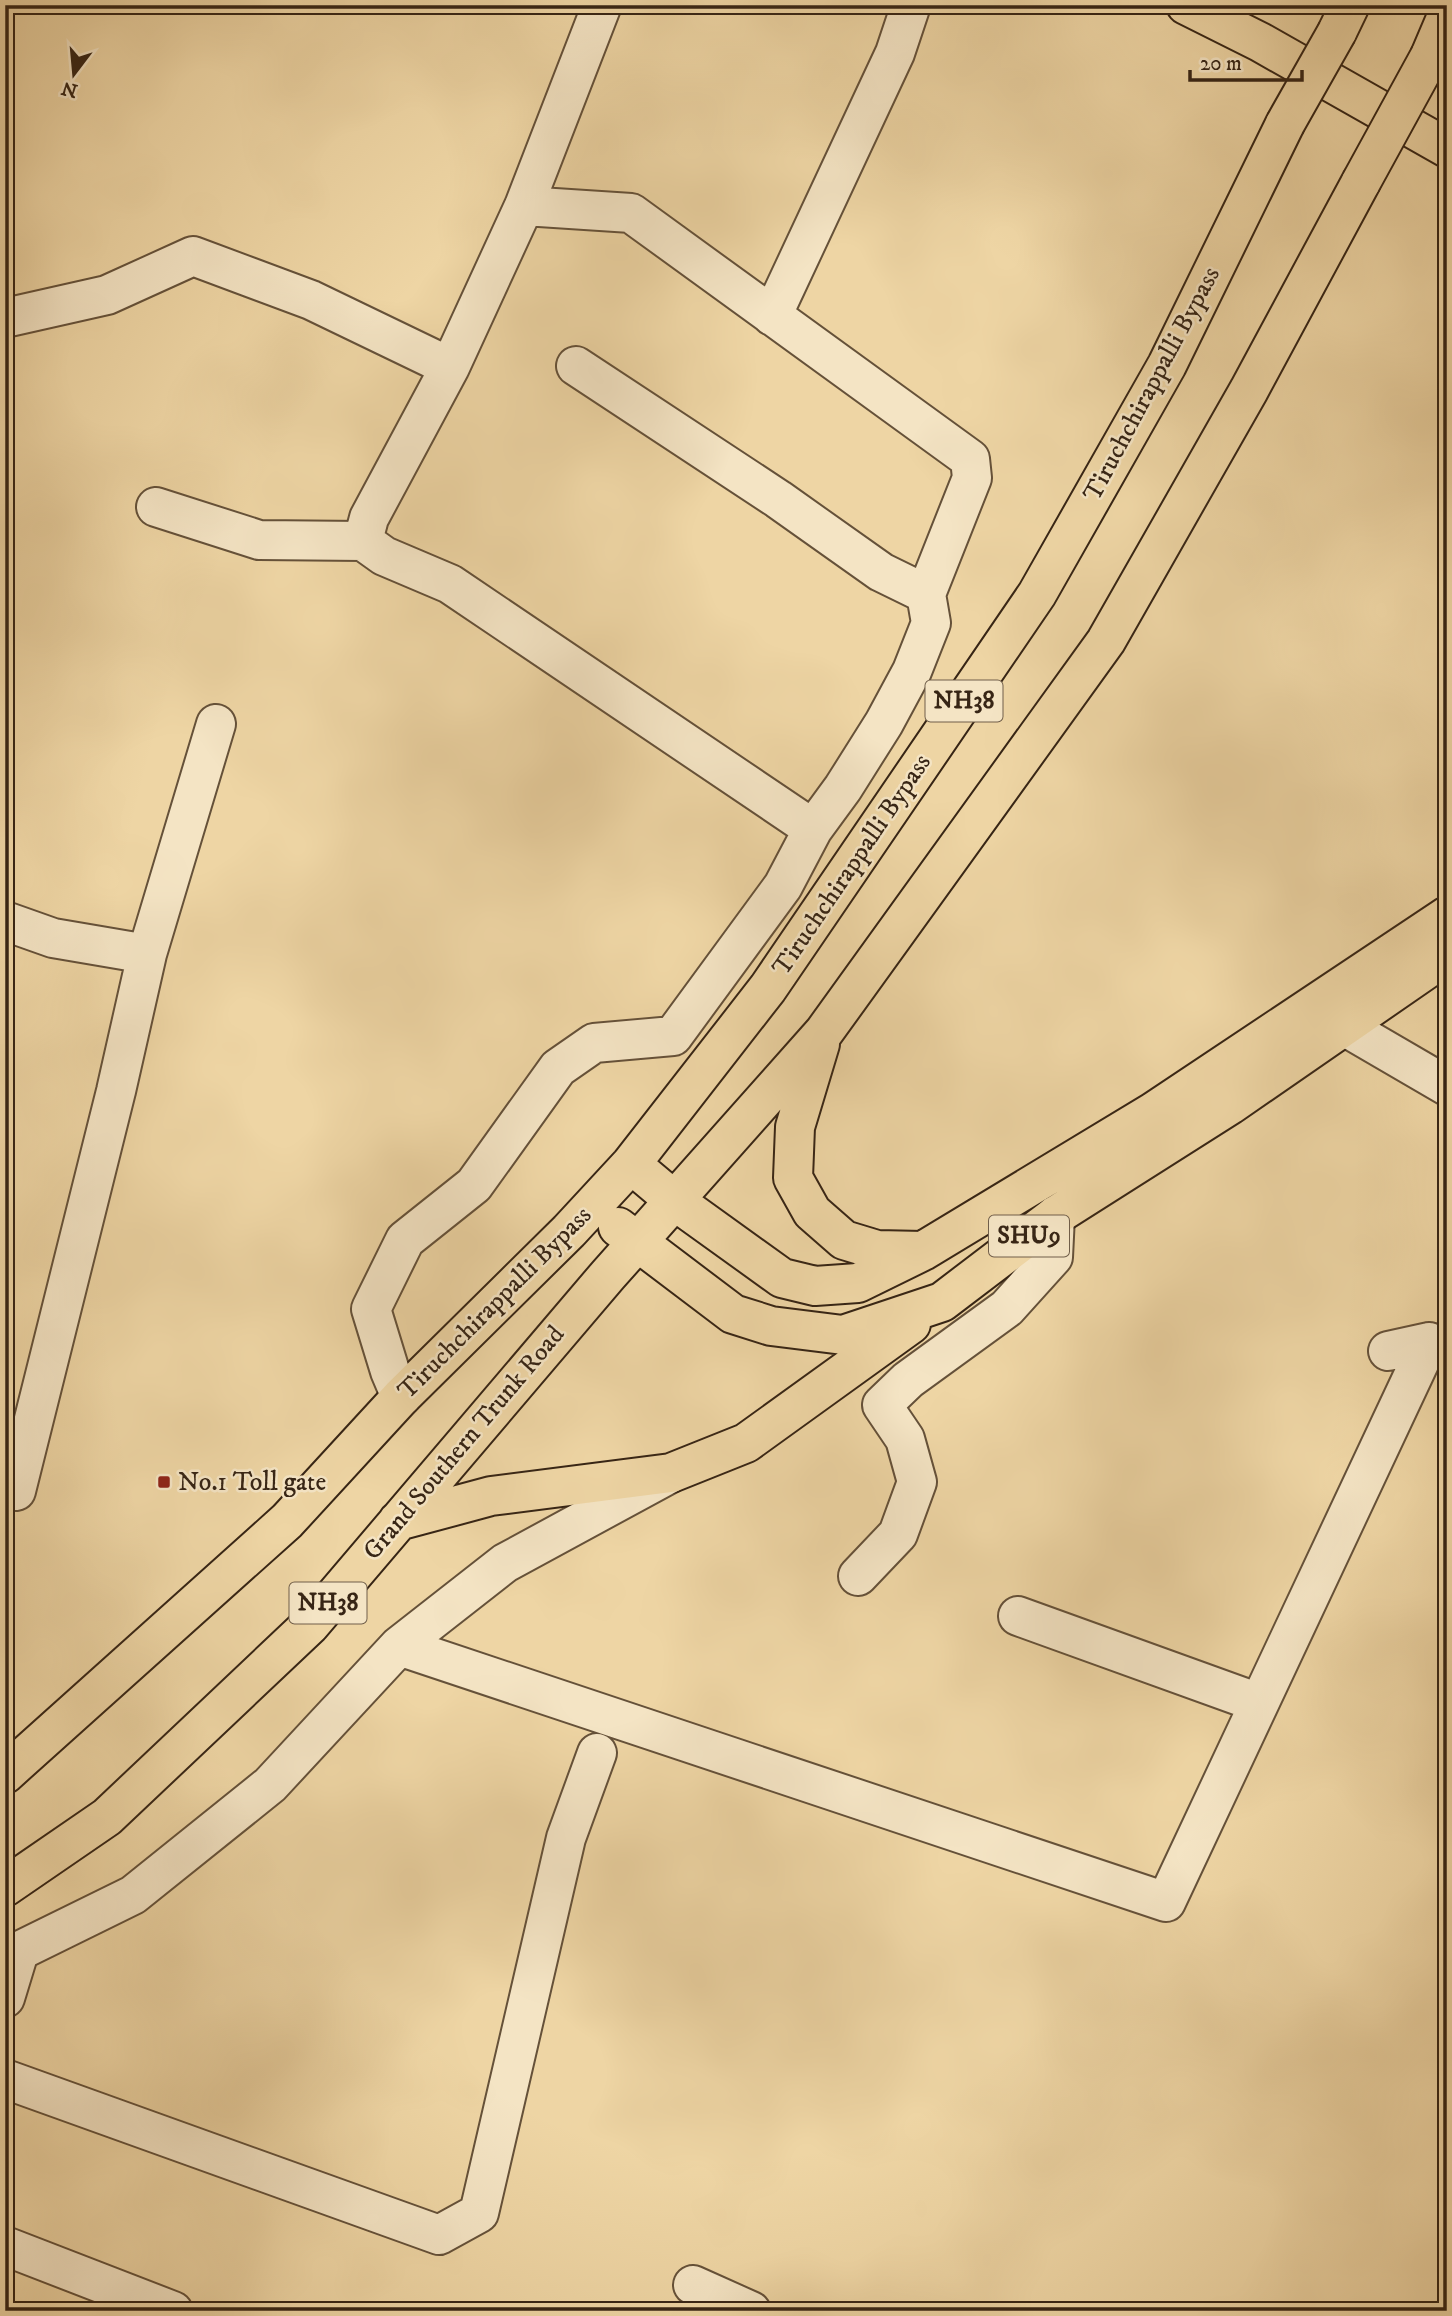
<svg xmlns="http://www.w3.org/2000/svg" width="1452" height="2316" viewBox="0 0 1452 2316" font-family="'IM FELL DW Pica',serif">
<rect width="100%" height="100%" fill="#eed5a4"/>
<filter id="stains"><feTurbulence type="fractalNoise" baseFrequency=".00286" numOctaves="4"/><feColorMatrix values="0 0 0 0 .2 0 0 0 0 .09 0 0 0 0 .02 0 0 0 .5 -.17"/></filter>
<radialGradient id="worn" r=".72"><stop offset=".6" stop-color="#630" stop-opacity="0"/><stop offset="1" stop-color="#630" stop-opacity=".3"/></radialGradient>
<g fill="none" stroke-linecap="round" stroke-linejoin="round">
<g stroke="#655139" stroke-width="42">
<path id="minor" d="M524,206L631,213L970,459L972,478L926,594
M772,316L895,53L911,5
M5,318L107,295L193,256L311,300L450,367L524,206L602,5
M576,366L778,499L881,572L926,594L931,623L912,671L884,723L843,788L813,829
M156,507L259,540L363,541
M5,921L53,938L147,954
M1344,1026L1447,1086
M1388,1351L1429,1342
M401,1397L390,1371L371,1309L405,1240L474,1185L558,1068L594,1043L673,1036L783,886L813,829L450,584L384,556L363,541L369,518L450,367
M16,1491L116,1091L147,954L216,724
M858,1576L898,1534L917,1482L905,1439L882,1405L908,1380L1007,1308L1053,1257L1055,1216
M1018,1616L1259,1703
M399,1646L1166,1902L1429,1342L1447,1353
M5,1958L133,1895L270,1785L399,1646L505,1563L669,1474
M5,1998L19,1952
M5,2079L439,2235L479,2213L566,1838L597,1753
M5,2246L173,2311
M693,2285L751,2311"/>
</g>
<g stroke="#372515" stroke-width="42">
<path id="primary" d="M1186,5L1260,42L1447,148"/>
</g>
<g stroke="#372515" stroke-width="42">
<path id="trunk" d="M1337,32L1350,5
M1430,56L1447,16
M820,1044L795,1127L793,1178L812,1212L844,1240L877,1250L923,1251
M631,1164L675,1201L782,1278L815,1286L858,1283L923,1251L1153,1112L1447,916
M618,1227L733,1314L771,1326L843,1335L942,1302L1055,1216L1230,1105L1447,955
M398,1521L491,1496L671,1473L746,1443L911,1324
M5,1774L287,1521L401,1397L569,1231L631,1164L768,988L1037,594L1167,365L1285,124
M5,1887L107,1817L310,1625L608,1275L824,1032L1106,641L1249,390L1361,182"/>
</g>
<use href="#minor" stroke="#f4e4c4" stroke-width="38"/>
<use href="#primary" stroke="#eed5a4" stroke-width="38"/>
<use href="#trunk" stroke="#eed5a4" stroke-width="38"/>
<g stroke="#372515" stroke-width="42" stroke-linecap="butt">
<path id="trunk-bridge" d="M1285,124L1337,32
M1361,182L1430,56"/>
</g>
<use href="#trunk-bridge" stroke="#eed5a4" stroke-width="38"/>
</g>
<rect fill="#8f2418" stroke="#f4e4c4" stroke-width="2.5" x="157" y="1475" width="14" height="14" rx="3.5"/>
<g text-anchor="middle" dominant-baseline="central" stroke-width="5" stroke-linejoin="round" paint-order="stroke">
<g fill="#f4e4c4" stroke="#705e4a" stroke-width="2">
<rect x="925.5" y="680.5" width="77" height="41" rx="5"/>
<rect x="989" y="1215.5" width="80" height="41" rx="5"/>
<rect x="289.5" y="1582.5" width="77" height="41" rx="5"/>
</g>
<g font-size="24" font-weight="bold" fill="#372515">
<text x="964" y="701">NH38</text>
<text x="1029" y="1236">SHU9</text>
<text x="328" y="1603">NH38</text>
</g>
<g font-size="26" fill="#372515" stroke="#f4e4c4">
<text transform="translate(1152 384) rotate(-62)">Tiruchchirappalli Bypass</text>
<text transform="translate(852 865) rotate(-56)">Tiruchchirappalli Bypass</text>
<text transform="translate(495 1303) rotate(-45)">Tiruchchirappalli Bypass</text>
<text transform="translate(464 1443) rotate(-50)">Grand Southern Trunk Road</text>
</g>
<g font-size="26" fill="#372515" stroke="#f4e4c4" text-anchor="start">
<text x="178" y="1482">No.1 Toll gate</text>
</g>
</g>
<rect width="1452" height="2316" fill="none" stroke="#eed5a4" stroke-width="28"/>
<rect x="7" y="7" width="1438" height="2302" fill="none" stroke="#372515" stroke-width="3.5"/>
<rect x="14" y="14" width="1424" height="2288" fill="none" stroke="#372515" stroke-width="2"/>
<g transform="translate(74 74) rotate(196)" stroke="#f4e4c4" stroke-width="5" paint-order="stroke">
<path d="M0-5L12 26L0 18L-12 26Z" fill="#372515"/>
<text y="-10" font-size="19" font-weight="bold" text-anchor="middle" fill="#372515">N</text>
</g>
<path d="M1190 70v10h112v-10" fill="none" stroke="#372515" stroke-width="3.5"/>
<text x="1200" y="70" font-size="21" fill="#372515" stroke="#f4e4c4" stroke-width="5" paint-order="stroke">20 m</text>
<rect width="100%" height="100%" filter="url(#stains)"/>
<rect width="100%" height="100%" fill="url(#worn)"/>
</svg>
